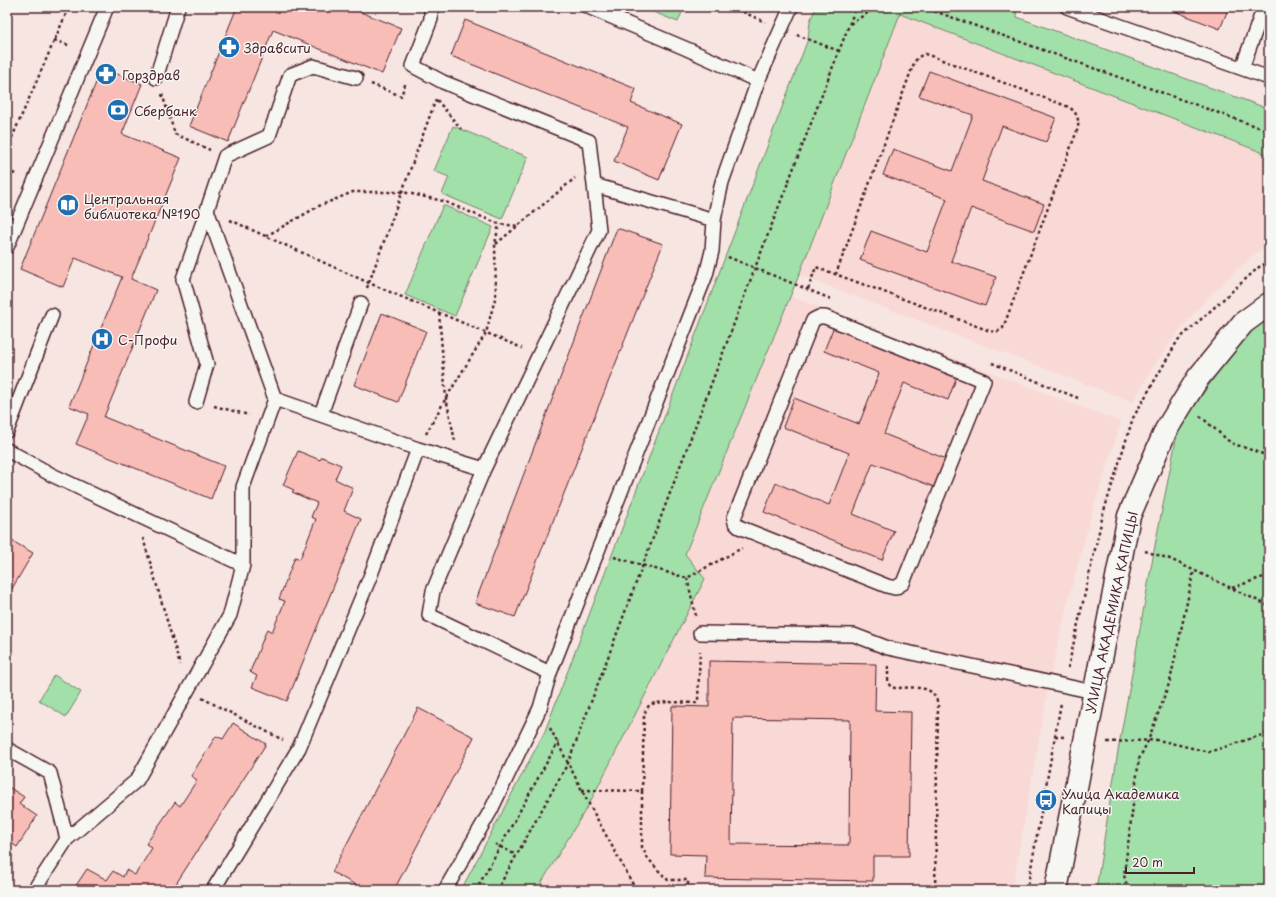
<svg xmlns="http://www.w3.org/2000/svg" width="1276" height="897" viewBox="0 0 1276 897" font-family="'Playpen Sans',sans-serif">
<rect width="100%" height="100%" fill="#f7e5e1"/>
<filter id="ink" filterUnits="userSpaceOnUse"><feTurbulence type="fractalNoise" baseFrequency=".025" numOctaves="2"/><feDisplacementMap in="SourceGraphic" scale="8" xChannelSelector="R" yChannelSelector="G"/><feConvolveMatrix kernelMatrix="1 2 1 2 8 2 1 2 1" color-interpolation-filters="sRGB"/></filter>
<g filter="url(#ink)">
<path fill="#f8d9d5" d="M900,14L1269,155V244L1251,257L1210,295L1174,337L1152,369L1133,402L799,275Z
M790,296L1121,422L1092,512L1068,600L1049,683L1012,890H537L589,804L705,580L685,554Z"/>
<path fill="#a1e0a9" stroke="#76806a" d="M641,7H684L678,22Z
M816,7H1015L1017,17L1269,109V155L900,14L799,275L685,554L705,579L589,804L537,890H461L545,731L808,39L810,21Z
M453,126L528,157L502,219L442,194L449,177L434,171Z
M443,205L493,227L455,316L405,295Z
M1269,319V890H1096L1118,751L1156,540L1178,430L1246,331Z
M54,675L81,692L66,717L39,700Z"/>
<path fill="#f9bdb8" stroke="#4a1f2b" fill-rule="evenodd" d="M237,7H348L401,28L382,74L273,30L228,142L189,126Z
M1164,7H1229L1220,29Z
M465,20L636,89L631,103L682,124L659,180L614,161L628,127L451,56Z
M102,68L142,84L122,134L181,158L131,279L156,290L104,417L224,466L211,499L76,444L89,414L69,406L122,277L75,258L63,287L20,269Z
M929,71L1056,118L1046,142L1002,126L982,181L1044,204L1034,231L971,208L951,261L996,277L985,306L860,260L871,231L927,252L947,199L883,175L893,149L952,171L973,115L919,96Z
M617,228L663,244L515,617L475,603Z
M382,313L426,331L398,402L354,385Z
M834,326L957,376L948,400L904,383L884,434L946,459L934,487L873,463L853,514L894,531L882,560L764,512L776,483L829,505L849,453L783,427L794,398L859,424L879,373L824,351Z
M298,451L320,460L322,457L341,465L335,479L353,488L344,511L361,519L287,701L252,687L257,676L250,672L267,629L272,632L285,601L279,599L295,557L300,559L316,519L311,517L317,503L292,492L294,490L283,485Z
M7,538L33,553L7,597Z
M709,661L876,664L875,711L911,712L909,856H873V881L705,878L706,855L670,854L672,706L709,707ZM733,718L850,720L849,845L731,844Z
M418,708L474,737L394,890H365L332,872Z
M233,723L266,744L172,890H73L87,869L107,880L113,871L123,877L126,870L135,875L152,848L146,844L175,802L180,806L197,780L191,776L216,736L223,739Z
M7,786L24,797L19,804L37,816L17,847L7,840Z"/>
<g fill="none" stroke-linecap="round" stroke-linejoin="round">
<g stroke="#4a1f2b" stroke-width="16">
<path id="service" d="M431,7V19L413,66L443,82L589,141L594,185L714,220
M588,7L687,49L758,81L791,7
M1067,7L1269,78
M1242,68L1264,7
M156,78L178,7
M7,247L107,7
M819,317H825L984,381L903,583L895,588L887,586L739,527L735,523L734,518L811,325L813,320Z
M275,399L207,210L225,156L269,136L290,75L313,66L356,78
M196,402L207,364L183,279L207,210
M321,414L361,303
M7,431L52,315
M7,450L52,475L243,565
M700,633L854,635L888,648L1094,692
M550,673L429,615L433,591L484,469L599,230L594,185
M7,749L50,773L67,839L34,890
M67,839L137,780L230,615L243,565V487L275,399L418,449L484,469
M213,890L299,748L370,577L418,449
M445,890L491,810L540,708L550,673L706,275L712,251L714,220L722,182L758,81"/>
</g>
<g stroke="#4a1f2b" stroke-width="25">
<path id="tertiary" d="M1056,890L1129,516L1166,430L1198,378L1243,323L1269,304"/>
</g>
<path stroke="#4a1f2b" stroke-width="2.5" stroke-dasharray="3 3" stroke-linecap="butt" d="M732,7L765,22
M923,7L1269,131
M850,24L877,7
M797,35L839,51
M54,40L71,46
M371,84L401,96L406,82
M162,94L175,134L210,150
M437,100L461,129
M7,149L69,7
M7,170L17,175
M230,220L369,283L522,348
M266,236L319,206L353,192H403L443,201L499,224L518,226
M496,244L575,178
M728,257L831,299
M367,288L436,99
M808,289L816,267L990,331L997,332L1003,328L1078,128C1079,118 1077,113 1069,107L934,57L925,54L918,57L914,63L836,274
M439,313L446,398L455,441
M992,363L1078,398
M214,406L249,415
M1200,416L1231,443L1269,456
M426,434L446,398L486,333L496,295L495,244L499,224
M143,538L180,665
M1145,551L1170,559L1269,606
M614,557L687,578L742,548
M687,578L696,616
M1232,588L1269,575
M888,666V683L891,687L895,688C913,688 934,683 938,705L935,890
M1068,668L1103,514L1133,418L1178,340L1259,267L1269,261
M202,698L283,740
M550,728L589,804L636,890
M1055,736L1064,737
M1107,742L1158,740L1209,752L1265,734L1269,735
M582,790L642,791L644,716C645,712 646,708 650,705C659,700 685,703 696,703L698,700L700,651
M642,791V847L647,857L657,869L668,880H688V890
M495,844L516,855
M476,890L558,742
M497,890L568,763L755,268L856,7
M1027,890L1061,703
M1128,890L1124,875L1139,759L1148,741L1170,681L1194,570"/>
<use href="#service" stroke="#f6f6f2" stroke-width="13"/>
<use href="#tertiary" stroke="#f6f6f2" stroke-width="22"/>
</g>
</g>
<defs>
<g id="pharmacy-disc" transform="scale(1.15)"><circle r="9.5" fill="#1f6fb2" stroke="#f6f6f2"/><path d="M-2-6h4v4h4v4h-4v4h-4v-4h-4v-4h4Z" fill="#fff"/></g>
<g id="bank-disc" transform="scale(1.15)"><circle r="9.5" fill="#1f6fb2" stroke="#f6f6f2"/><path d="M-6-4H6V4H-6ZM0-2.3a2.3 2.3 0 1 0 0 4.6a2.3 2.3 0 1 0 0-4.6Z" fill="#fff"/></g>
<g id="library-disc" transform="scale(1.15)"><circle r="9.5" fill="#1f6fb2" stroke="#f6f6f2"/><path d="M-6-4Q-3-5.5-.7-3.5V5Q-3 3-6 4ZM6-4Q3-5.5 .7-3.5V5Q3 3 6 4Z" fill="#fff"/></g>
<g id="hospital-disc" transform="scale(1.15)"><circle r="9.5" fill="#1f6fb2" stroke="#f6f6f2"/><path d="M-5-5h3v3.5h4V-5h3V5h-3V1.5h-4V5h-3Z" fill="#fff"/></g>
<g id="bus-disc" transform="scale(1.15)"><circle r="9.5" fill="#1f6fb2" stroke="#f6f6f2"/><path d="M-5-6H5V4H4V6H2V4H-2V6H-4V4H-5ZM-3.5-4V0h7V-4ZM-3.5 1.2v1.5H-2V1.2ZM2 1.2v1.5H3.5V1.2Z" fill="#fff"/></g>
</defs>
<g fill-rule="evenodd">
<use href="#pharmacy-disc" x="229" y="47"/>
<use href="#pharmacy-disc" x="106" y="74"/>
<use href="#bank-disc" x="118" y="110"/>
<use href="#library-disc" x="68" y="205"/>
<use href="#hospital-disc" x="102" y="339"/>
<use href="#bus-disc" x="1046" y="800"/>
</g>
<g text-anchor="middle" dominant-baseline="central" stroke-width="3" stroke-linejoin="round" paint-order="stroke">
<g font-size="13" fill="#4a1f2b" stroke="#f6f6f2" text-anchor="start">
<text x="244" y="47">Здравсити</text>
<text x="122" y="74">Горздрав</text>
<text x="134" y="110">Сбербанк</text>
<text x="84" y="198">Центральная<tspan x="84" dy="15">библиотека №190</tspan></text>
<text x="118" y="339">С-Профи</text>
<text x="1062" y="793">Улица Академика<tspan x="1062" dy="15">Капицы</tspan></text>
</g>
<g font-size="13" fill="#4a1f2b" stroke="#f6f6f2">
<text transform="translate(1111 612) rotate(-78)">УЛИЦА АКАДЕМИКА КАПИЦЫ</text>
</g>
</g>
<rect width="1276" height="897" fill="none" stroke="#f6f6f2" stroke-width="24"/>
<rect x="12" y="12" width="1252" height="873" fill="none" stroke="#4a1f2b" stroke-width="1.5" filter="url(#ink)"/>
<path d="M1126 867v6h68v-6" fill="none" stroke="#4a1f2b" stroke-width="2"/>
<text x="1132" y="867" font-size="12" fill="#4a1f2b" stroke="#f6f6f2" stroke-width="3" paint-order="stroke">20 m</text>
</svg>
